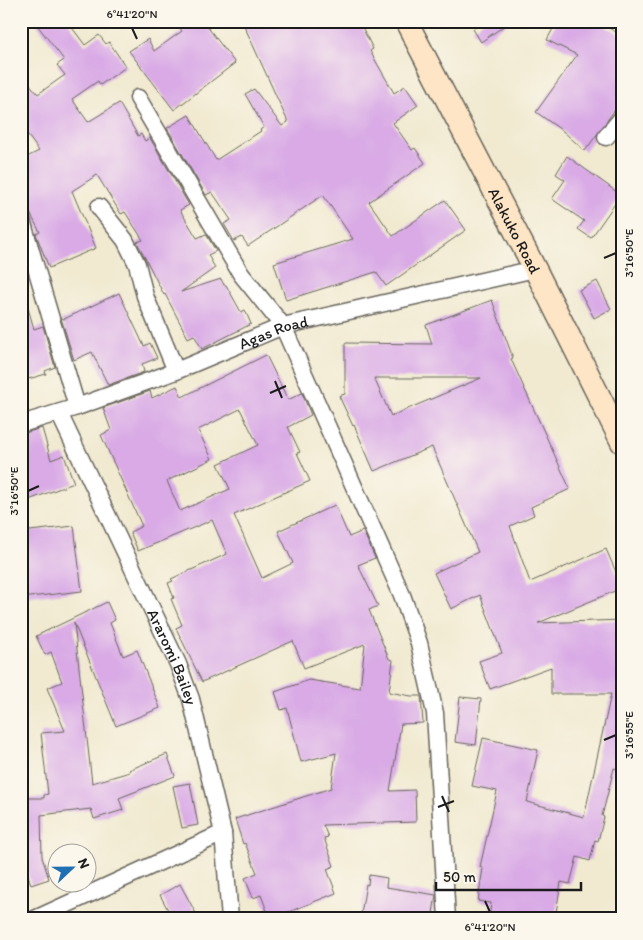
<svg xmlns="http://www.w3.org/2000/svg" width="643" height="940" viewBox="0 0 643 940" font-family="Itim,sans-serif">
<rect width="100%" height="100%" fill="#fbf7ec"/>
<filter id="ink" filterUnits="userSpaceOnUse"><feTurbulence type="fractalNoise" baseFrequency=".02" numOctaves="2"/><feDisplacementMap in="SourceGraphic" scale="10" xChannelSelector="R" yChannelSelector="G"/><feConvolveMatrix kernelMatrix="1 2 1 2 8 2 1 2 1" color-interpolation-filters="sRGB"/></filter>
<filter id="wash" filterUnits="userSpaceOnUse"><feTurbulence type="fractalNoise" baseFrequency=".0096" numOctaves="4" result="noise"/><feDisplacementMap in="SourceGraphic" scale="20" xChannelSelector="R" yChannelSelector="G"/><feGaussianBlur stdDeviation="1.12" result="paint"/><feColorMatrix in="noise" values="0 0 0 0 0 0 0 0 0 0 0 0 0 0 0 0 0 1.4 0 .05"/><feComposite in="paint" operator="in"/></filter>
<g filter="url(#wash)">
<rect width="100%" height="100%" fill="#f1ead1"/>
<g id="blocks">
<path fill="#d9aae6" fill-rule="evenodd" d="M34,21H67L85,45L99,35L106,44L109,42L126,67L100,85L98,81L72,99L88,122L119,103L138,136L141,134L145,141L150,138L189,205L180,210L197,238L206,234L216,251L208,255L215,268L181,292L221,279L224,285H226L241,312L245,310L251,324L202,349L194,335L188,338L165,294L164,295L137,242L143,240L125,212L121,214L97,175L72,191L96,248L49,268L36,234L40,232L21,196V160L39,151L21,126V74L38,94L65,75L57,65L64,60Z
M175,21H203L235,63L174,110L129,51L148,39L154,51L182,31Z
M242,21H359L373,49L370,51L394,93L405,86L418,105L393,123L412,150L415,148L425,163L369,202L393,236L445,200L466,230L386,286L376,272L286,300L274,263L353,239L323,195L248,246L242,237L234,241L224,224L231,220L212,192L206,195L167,128L189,115L216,160L261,131L260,130L264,127L245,94L254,89L282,126L288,122Z
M484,21H511L481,42L473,29Z
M557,21H595L622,35V100L585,151L564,132L536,112L577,55L547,40Z
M567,156L621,195L591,238L578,229L584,221L552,199L565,180L556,174Z
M597,281L611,309L594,318L579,290Z
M119,293L144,346L150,343L157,358L142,364L144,372L108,385L92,352L74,360L61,318L64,319Z
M492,300L513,358L511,359L570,489L531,507L534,515L510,526L530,582L606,549L622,586V588L538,623L622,620V770L614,768L602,816L604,817L598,841L595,840L590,861L577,857L570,884L561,882L555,919H489L491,903L478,901L483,868L480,867L497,791L472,786L483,738L538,750L527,802L584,817L611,694H551V667L490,689L479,661L502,653L480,595L451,609L434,573L478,552L432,447L374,471L354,425L353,426L339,396L345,394V343L432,344L426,325ZM374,378H481L391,416Z
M21,301H26L34,329L43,326L55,367L45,371L46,374L21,381Z
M266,355L288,400L302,393L311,415L288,427L300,452L297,453L310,481L234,515L262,578L293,563L278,531L335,505L349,537L363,531L375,558L358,565L378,606L369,610L389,659L393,660L389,692L411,696H421L423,723L401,724L390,791L415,790L416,822L323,825L328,837L324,838L334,866L327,869L336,893L271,919H270L261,895L253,898L245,878L257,873L245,843L243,844L235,819L331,788L336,753L301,762L287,708L281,710L275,692L309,680L360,688L365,644L304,668L293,641L202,682L176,628L182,625L171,599L174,598L168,583L173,581L171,579L227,554L212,520L138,551L130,532L142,526L101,435L111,430L103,408L150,391L152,398L177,386L182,397ZM240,409L258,445L218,464L230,489L180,511L167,481L212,459L198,430Z
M42,428L51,460L64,455L74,483L26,501L21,487V434Z
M74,526L82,591L21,598V532Z
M107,602L115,620L110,623L123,656L137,650L160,708L116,726L74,623L92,783L130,772L129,770L167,754L175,776L119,798L123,810L94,819L91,809L41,815L42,857L49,879L31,885L21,852V798H44V795L48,794L41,733L65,731L47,688L62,682L51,652L45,655L36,636Z
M460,697L481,699L476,745L455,742Z
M190,783L198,825L182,828L173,786Z
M369,875L387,878L386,887L436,895L432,919H395L361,914L366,884L368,885Z
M180,884L199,919H173L160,895Z"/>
</g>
</g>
<g filter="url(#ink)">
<use href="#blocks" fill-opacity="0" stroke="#67645b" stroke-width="1"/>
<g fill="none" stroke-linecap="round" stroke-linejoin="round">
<g stroke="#67645b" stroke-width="19">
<g id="minor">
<path d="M138,98L241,274L283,326L402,595L419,643L435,713L447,919"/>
<path d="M606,137L622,118"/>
<path d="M99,207L125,240L137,264L145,296L176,371"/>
<path d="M21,217L77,407"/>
<path id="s1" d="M59,413L178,664L191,699L223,833L230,919"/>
<path id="s2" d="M21,424L77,407L176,371L283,326L535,269"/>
<path d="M35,919L223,833"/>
</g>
</g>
<g stroke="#67645b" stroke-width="25">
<g id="secondary">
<path id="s3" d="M406,21L535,269L622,442"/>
</g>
</g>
<use href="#minor" stroke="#fff" stroke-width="16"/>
<use href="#secondary" stroke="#fee5c5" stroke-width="22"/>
</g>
</g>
<path fill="none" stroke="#1c1c1c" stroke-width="2" d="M132,28L137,39M604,258L616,253M275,381L282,398M270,393L286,386M28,491L39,486M604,740L616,735M442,796L449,812M438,807L454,801M485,901L490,912"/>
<g text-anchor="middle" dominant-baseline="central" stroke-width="4.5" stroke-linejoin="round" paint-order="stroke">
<g font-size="16" fill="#1c1c1c" stroke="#fbf7ec">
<text stroke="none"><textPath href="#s3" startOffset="236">Alakuko Road</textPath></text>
<text stroke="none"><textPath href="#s2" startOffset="269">Agas Road</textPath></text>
<text stroke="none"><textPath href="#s1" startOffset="269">Araromi Bailey</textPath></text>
</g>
</g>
<rect width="643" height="940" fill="none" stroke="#fbf7ec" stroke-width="55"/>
<g transform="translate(72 868) rotate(68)"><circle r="24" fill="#fbf7ec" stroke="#a29f99"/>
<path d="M0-4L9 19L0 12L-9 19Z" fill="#1f6fb2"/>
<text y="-8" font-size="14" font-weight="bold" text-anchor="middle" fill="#1c1c1c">N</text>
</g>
<path d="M436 882v8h145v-8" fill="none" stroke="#1c1c1c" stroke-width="2.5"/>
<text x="443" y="882" font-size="15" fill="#1c1c1c" stroke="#fbf7ec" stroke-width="4" paint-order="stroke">50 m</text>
<rect x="28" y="28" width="588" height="884" fill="none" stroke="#1c1c1c" stroke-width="2"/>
<g font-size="12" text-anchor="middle" fill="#1c1c1c">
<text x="132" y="18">6°41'20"N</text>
<text transform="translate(629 253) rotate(-90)" y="4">3°16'50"E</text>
<text transform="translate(14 491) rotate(-90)" y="4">3°16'50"E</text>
<text transform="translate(629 735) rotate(-90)" y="4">3°16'55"E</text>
<text x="490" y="931">6°41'20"N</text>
</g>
</svg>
